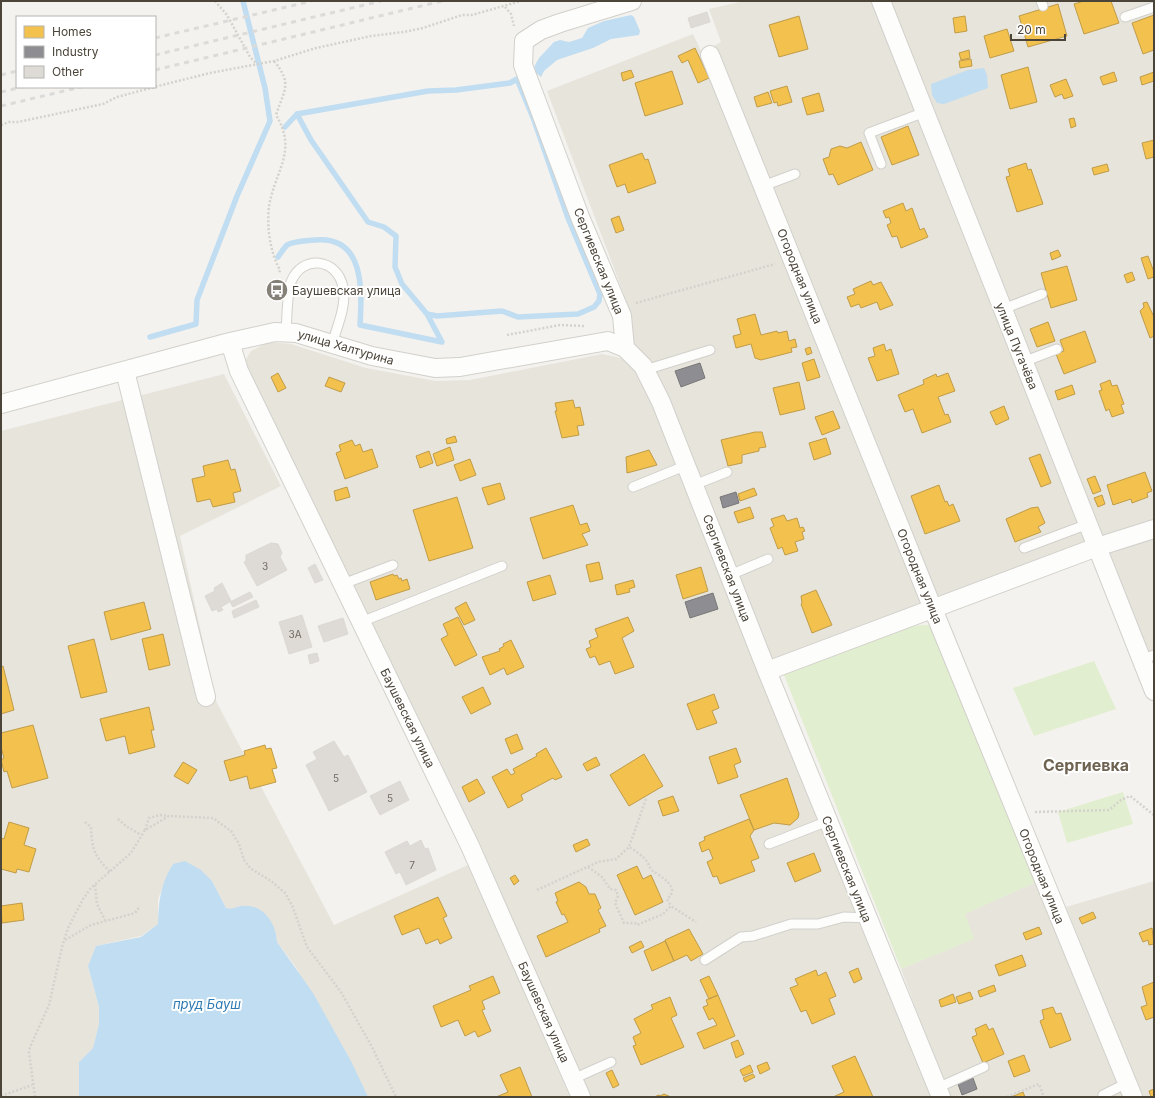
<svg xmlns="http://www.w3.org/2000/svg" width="1155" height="1098" viewBox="0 0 1155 1098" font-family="Inter,sans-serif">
<rect width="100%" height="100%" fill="#f4f2ee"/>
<path fill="#e7e4dc" d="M744,1H874L1088,541L937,597L711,48L721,42L709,9Z
M889,1H1154V519L1101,536Z
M693,34L727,106L923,607L770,665L630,346L632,316L547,91Z
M268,342L291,344L366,368L436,381L470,380L602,354L621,358L641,372L720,578L760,671L931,1097H589L454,791L246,368L245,361L251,351Z
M224,374L281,486L180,536L216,701L334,925L468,865L570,1097H368L295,966L277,942L276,935L243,906L229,910L226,908L212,881L173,864L169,871L158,899V924L141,936L96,946L88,966L99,1007V1024L93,1048L79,1062V1097H1V431Z
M1154,536V672L1106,551Z
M1154,881V1097H1142L1066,907Z
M1036,882L1125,1097H965L964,1095L949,1097L901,969L973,939L964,914Z"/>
<path fill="#e1eecf" d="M921,625H929L936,632L1036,882L965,914L974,939L901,969L784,675L904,628Z
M1094,661L1116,709L1034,736L1013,688Z
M1123,792L1133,824L1067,843L1058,812Z"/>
<path fill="#c0ddf1" d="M631,15L634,17L640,31L639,35L611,39L593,48L557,60L544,71L541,77L536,73L534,67L539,58L554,42L560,40L569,42L582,38L588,28L604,21Z
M984,68L987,75L988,88L944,104L937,103L932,95L931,84L968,70Z
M185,861L201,870L212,881L226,908C232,910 236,907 241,906C263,903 276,923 277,942L313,993L352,1063L368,1097H79V1062L93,1048L99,1024V1007L88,966L96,946L141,937L158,924C159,901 160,885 173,864Z"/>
<path fill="#f2c14e" stroke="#c09c48" d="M1084,1H1111L1119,23L1084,34L1074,4Z
M1058,4L1067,36L1028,47L1019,16Z
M1154,15V50L1143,54L1132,23Z
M799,16L808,49L779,57L769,25Z
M965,16L967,31L955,33L953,18Z
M1007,29L1014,51L990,58L984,36Z
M695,48L709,78L698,83L688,60L682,63L678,56Z
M969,50L970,58L961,60L959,53Z
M971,59L972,66L960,68L959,61Z
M1028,67L1037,102L1010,109L1001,75Z
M631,70L634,77L623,81L621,73Z
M672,71L683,104L645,116L635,83Z
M1114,72L1117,81L1103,85L1100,77Z
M1154,72V81L1142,85L1140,77Z
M1066,79L1073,96L1064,99L1062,94L1055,97L1050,85Z
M787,86L792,102L778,106L777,102L774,103L770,91Z
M768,92L772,103L757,107L754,97Z
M819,93L824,111L807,115L802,98Z
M1074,118L1076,126L1071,128L1069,119Z
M908,126L919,155L892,165L881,137Z
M1154,140V157L1146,159L1142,143Z
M861,142L873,170L838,185L833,174L829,175L823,159L829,157L831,149L840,146L847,148Z
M642,153L645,160L648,159L656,183L628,193L625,184L617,187L609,165Z
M1026,163L1028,170L1031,169L1043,204L1017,212L1006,177L1010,176L1008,169Z
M1107,164L1109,171L1094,175L1092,168Z
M903,203L906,211L912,208L920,230L924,228L928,237L901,248L897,236L892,237L887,225L891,223L889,217L886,218L883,211Z
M619,216L624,230L616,233L611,219Z
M1058,250L1061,256L1052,260L1050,253Z
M1148,256L1154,272V277L1148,279L1141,258Z
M1067,266L1077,300L1051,308L1041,273Z
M1132,272L1135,280L1127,283L1124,275Z
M871,281L873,285L881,282L893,305L880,310L877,302L861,308L859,304L851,307L847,297L855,294L853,289Z
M1147,302L1154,317V336L1150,338L1140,311L1144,307L1143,303Z
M755,314L761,335L777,331L778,333L787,331L789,341L795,339L797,347L791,348L792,352L761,360L755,358L751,344L736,348L733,336L741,334L737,319Z
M1048,322L1055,341L1037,347L1030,329Z
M1085,331L1096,362L1064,374L1056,354L1064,351L1060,340Z
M884,344L886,351L891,349L899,374L877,381L868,358L875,356L873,348Z
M810,347L812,353L807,355L805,349Z
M814,359L820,377L807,381L802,363Z
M278,373L286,388L278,392L271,377Z
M948,373L955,391L938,397L945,415L948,414L951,422L922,433L913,409L905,412L898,395L924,384L923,380L936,374L937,377Z
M329,377L345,383L341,392L325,386Z
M1110,380L1112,386L1117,385L1124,404L1121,405L1124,413L1112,417L1109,409L1106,411L1099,391L1102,390L1100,384Z
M799,382L805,409L780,415L773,388Z
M1072,385L1075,394L1058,400L1055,391Z
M573,400L575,408L580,407L584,425L577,426L579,435L562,438L555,411H557L555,403Z
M1004,406L1009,419L996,425L990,412Z
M833,411L840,428L822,435L815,417Z
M755,432H762L766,447L759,448V451L742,455V463L728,466L721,440Z
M455,436L457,442L447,444L446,439Z
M826,438L831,454L814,460L809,443Z
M352,440L355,446L360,444L363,452L372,449L378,467L345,479L336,453L341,451L339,445Z
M450,447L454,460L437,466L433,454Z
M649,450L657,465L627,473L626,457Z
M429,451L433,463L420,468L416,456Z
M1040,454L1051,483L1041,487L1029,458Z
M470,459L476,475L460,481L454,465Z
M228,460L231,470L235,469L241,491L233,493L235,502L213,507L210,499L197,502L192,479L205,476L203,466Z
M1145,472L1152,491L1147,493L1148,497L1132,503L1131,499L1113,505L1107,485Z
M1095,476L1101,491L1093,494L1087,479Z
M500,483L505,499L488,505L482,488Z
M939,485L945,502L947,501L949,506L953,504L960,521L925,534L911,496Z
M347,487L350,497L336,501L334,491Z
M754,488L757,495L740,501L738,494Z
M1102,495L1105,504L1098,507L1094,498Z
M457,497L473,548L429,561L413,510Z
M573,505L580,525L587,523L590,531L582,534L588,545L543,559L530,518Z
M750,507L754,518L738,523L734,512Z
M1038,507L1045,523L1038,527L1041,532L1015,542L1006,519L1031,508Z
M784,515L787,521L797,518L800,528L803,527L805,531L802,532L804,539L795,542L798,551L785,555L782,547L778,549L770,528L774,526L771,519Z
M599,562L603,579L590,582L586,565Z
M701,567L708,591L683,599L676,575Z
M393,574L394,576L397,575L399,579L401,578L402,581L407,579L410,589L376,600L370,582Z
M550,575L556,594L533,601L527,582Z
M633,580L635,587L629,589L630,592L617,595L615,585Z
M816,590L832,625L812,633L801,604L802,603L801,596Z
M144,602L151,629L111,640L104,612Z
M466,602L475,620L464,625L455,608Z
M458,617L477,655L455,666L441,639L448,635L443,624Z
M628,617L634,631L622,638L634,667L615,674L610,661L599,665L595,656L590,658L586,649L591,647L589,641L598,637L595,629Z
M163,634L170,665L149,670L142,639Z
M94,639L107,692L81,698L68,646Z
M511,640L524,667L507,675L504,668L490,675L482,657L500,651L499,649L504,646L503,644Z
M3,666L14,710L1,714V667Z
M483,687L491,704L471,714L462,697Z
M714,694L719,708L712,711L717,723L697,730L687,704Z
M149,707L154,730H151L155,747L129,754L125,736L106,741L100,719Z
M33,725L48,778L12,788L7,771L4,772L1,760L4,758L1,747V733Z
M517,734L523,749L511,754L505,739Z
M265,745L266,749L271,748L277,768L272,769L276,782L250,789L247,776L230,781L224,761L245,755L244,751Z
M546,748L562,777L555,780L553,778L521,795L523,800L508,808L492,777L507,769L511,775L515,773L513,769L537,756L536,754Z
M736,748L741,762L734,765L738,777L718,784L709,757Z
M644,754L663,786L629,806L610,775Z
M596,757L600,765L587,771L583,764Z
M183,762L197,770L188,784L174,776Z
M787,778L799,814L798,818L790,825L774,823L754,830L740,795Z
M477,779L485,793L469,802L462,787Z
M673,796L679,811L663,816L658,801Z
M749,819L754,830L750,836L759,858L751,861L755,871L720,884L717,876L713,877L707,862L713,859L709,849L702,852L699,843L705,840L704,837Z
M9,822L29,828L24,845L36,849L29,872L17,869L16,873L1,869V838L4,839Z
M587,839L590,845L576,852L573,845Z
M814,853L821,871L795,882L787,863Z
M637,866L643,879L651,875L663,902L635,915L617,875Z
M515,875L519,881L514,885L510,878Z
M579,882L586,887L589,894H595L601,908L598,910L606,926L599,929L600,932L546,957L537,936L568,922L564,914L562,915L556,902L558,901L555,893Z
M438,897L447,916L443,918L452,938L440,944L438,939L426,944L419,928L402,935L394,916Z
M22,903L24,920L2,923L1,906Z
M1093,912L1096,918L1082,924L1079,918Z
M1039,927L1042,934L1026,940L1023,933Z
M1152,928L1154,944L1149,945L1148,940L1143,942L1139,933Z
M689,929L703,954L691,961L687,955L674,961L665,940Z
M641,941L644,947L632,953L629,947Z
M665,941L674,961L652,971L644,951Z
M1022,955L1026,966L999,976L995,965Z
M858,968L862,979L854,983L849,972Z
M816,970L818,976L826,972L836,996L829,999L835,1014L812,1024L806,1010L801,1012L790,988L798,985L795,979Z
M493,976L500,993L482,1001L485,1009L482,1010L491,1031L478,1037L475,1031L465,1036L458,1020L441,1027L433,1006L471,990L469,986Z
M709,976L718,995L709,999L700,980Z
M1154,982V1017L1146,1020L1141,1007L1147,1005L1142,987Z
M994,985L996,991L980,997L978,991Z
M970,992L973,999L959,1004L956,997Z
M953,994L956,1002L941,1007L939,1000Z
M718,995L735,1036L704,1049L697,1033L717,1025L713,1018L709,1020L703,1007L708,1005L706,1000Z
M670,997L677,1015L671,1018L684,1047L641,1065L633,1046L636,1045L633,1037L641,1033L634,1019L653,1009L651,1005Z
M1053,1007L1056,1014L1061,1013L1071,1040L1050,1048L1040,1021L1044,1019L1042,1010Z
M986,1024L989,1030L993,1028L1004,1054L983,1063L972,1037L977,1035L975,1029Z
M738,1040L744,1054L736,1058L731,1043Z
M1024,1055L1030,1071L1014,1077L1008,1061Z
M855,1056L873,1097H833L844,1092L832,1066Z
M767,1062L770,1069L760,1074L757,1066Z
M750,1065L753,1072L743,1076L740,1070Z
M520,1067L532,1097H496L508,1092L500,1075Z
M612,1070L619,1085L613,1088L606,1073Z
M753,1074L755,1077L745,1082L743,1078Z
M1154,1089V1097H1151L1149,1091Z
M1023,1092L1025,1097H1011Z
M664,1094L671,1097H654L659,1095L660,1096Z"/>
<path fill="#8d8d92" stroke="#797777" d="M700,363L705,378L681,387L675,371Z
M736,492L739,503L723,508L720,497Z
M713,593L718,609L690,618L685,602Z
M973,1078L977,1089L962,1095L958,1084Z"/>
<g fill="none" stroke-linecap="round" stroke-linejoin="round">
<path stroke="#c0ddf1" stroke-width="5.5" d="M285,127L297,114L311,140L368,222L384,227L396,236L395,267L402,284L427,314L437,316L502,311L518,317L578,314L594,307L599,301L600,294L568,218L534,120L517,79L510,83L456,90L428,91L297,114
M278,257C280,254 284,248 287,245C294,241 307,241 315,240C365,235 362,291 360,325L442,342L427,314
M150,337L196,324L197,300L237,196L270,121L265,88L243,1"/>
</g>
<path fill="#dedbd6" stroke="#dcd9d4" d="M707,12L710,22L691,28L688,18Z
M271,543L278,544L282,553L280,557L287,570L257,586L244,562L246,561V555Z
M315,564L323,580L315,583L308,568Z
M222,583L231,601L221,607L223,610L218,612L217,609L212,611L205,596L215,591L214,588Z
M250,592L253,597L233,607L230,602Z
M256,600L259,607L234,618L232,611Z
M302,615L312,647L289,654L279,622Z
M343,618L348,634L324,642L318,626Z
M317,653L319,661L310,664L308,655Z
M334,741L344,757L348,755L367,792L329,811L306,765L317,759L313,752Z
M400,781L409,800L380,815L370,796Z
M421,840L425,849L428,848L436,870L406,885L400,872L396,874L385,852L407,841L410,846Z"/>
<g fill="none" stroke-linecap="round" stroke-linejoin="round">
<g stroke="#d2d0cb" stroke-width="11">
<path id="service" d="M1041,1L1043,6
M1125,17L1154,7
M881,164L869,133L925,112
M763,186L795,174
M1003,309L1042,294
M286,331C287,319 287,293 291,282C302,254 337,258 343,287C347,305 337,327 332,344
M1023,362L1057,349
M645,370L710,350
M694,485L727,472
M633,487L687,465
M1024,548L1088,524
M730,575L768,559
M343,584L393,565
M361,622L502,566
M1141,660L1154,655
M769,844L828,821
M705,960L741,937L753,936L791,924H818L844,917L867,918
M573,1079L611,1062
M937,1088L984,1067
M1103,1095L1127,1083"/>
</g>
<g stroke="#d2d0cb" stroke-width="20">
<path id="minor" d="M632,1L560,23L541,30L524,41L523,65L580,217L622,316L625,348L643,366L661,402L767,671L941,1097
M881,1L1154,691
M710,55L933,609L1133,1097
M230,342L239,371L470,846L581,1097
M125,371L206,697
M1,404L230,342L275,332L296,333L372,356L435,368L460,367L608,341L625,348
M767,671L1097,547L1154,529"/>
</g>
<path stroke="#d3d2cc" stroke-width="2.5" stroke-dasharray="2 2" stroke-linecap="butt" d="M215,1L227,15L250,57L256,63
M505,7L511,14L514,26
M274,61C293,84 284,90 276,115C296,148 279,166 271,197C265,218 269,251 280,270L279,274
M1,125L9,122H18L103,104L117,97L158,86L210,73L274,61L316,48L371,36L404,32L423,28L462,15H472L521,1
M636,303L775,264
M507,335L560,325L584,326
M646,799L629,847C634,850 640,854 644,858C648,861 649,868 653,871C662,877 681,888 667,899L671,906
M1035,812L1109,810L1121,800L1130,796L1154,815
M118,819L126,826L141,835
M85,822L91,827C92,850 94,855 110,872
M145,830L149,818L160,815L169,816
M588,867L602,877L610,889L616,890L618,896L615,903L624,923H635L637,925L663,914L671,906L696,922
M95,885L97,904L105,920
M537,890L598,862L616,859L629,847
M65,940L91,925L135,913L140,906
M1,1096L32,1085
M35,1097L29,1052L30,1047L49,1005L62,947L68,928L83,899L91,888L131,853L145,830L169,816L213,818L231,831L239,844L244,860L250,868L271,881L285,893L292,905L307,947L341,992L372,1047L396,1097
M1007,1097L1039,1084L1044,1097"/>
<use href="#service" stroke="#fdfdfc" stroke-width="9"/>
<use href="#minor" stroke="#fdfdfc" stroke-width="18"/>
<path stroke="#dbdbda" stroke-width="3" stroke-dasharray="5 5" stroke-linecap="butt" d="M155,38L312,1
M155,55L381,1
M155,70L442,1
M1,75L17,71
M1,92L22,87
M1,106L81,87"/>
</g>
<defs>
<g id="bus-disc" transform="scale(1.15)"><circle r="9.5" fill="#868178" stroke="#fff"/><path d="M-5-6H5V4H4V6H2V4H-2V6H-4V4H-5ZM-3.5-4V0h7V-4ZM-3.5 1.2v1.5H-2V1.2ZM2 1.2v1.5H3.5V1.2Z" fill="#fff"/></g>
</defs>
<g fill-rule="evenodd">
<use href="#bus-disc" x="277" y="290"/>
</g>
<g text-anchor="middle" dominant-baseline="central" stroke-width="4" stroke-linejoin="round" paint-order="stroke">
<g font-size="10" fill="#706a61">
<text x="265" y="566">3</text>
<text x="295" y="634">3А</text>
<text x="336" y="778">5</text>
<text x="390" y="798">5</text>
<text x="412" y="865">7</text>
</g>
<g font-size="12" fill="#4b4439" stroke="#fff">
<text transform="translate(599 261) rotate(68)">Сергиевская улица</text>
<text transform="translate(800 276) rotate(68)">Огородная улица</text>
<text transform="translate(1017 346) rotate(68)">улица Пугачёва</text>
<text transform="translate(346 347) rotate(16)">улица Халтурина</text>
<text transform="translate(727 568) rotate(69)">Сергиевская улица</text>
<text transform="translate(920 576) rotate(68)">Огородная улица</text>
<text transform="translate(408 718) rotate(64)">Баушевская улица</text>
<text transform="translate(847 869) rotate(68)">Сергиевская улица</text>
<text transform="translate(1042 876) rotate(68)">Огородная улица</text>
<text transform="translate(544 1012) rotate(66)">Баушевская улица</text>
</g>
<g font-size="12" fill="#4b4439" stroke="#fff" text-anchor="start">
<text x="292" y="290">Баушевская улица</text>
</g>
<g font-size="13" font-style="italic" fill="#2e7ab2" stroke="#fff">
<text x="207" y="1004">пруд Бауш</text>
</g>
<g font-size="16" font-weight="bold" fill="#6e6250" stroke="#fff">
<text x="1086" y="765">Сергиевка</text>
</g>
</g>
<rect width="1155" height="1098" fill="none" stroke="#4b4439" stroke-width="4"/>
<rect x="16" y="16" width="140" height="72" fill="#ffffff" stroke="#b7b4b0"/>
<rect x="24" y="26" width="20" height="12" fill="#f2c14e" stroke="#b7b4b0"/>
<text x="52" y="36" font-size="12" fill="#4b4439">Homes</text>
<rect x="24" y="46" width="20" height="12" fill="#8d8d92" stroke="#b7b4b0"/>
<text x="52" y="56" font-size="12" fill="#4b4439">Industry</text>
<rect x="24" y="66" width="20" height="12" fill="#dedbd6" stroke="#b7b4b0"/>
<text x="52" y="76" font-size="12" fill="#4b4439">Other</text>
<path d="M1011 34v6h54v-6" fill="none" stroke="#4b4439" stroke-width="2"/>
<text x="1017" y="34" font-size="12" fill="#4b4439" stroke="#ffffff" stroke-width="3" paint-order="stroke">20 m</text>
</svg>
